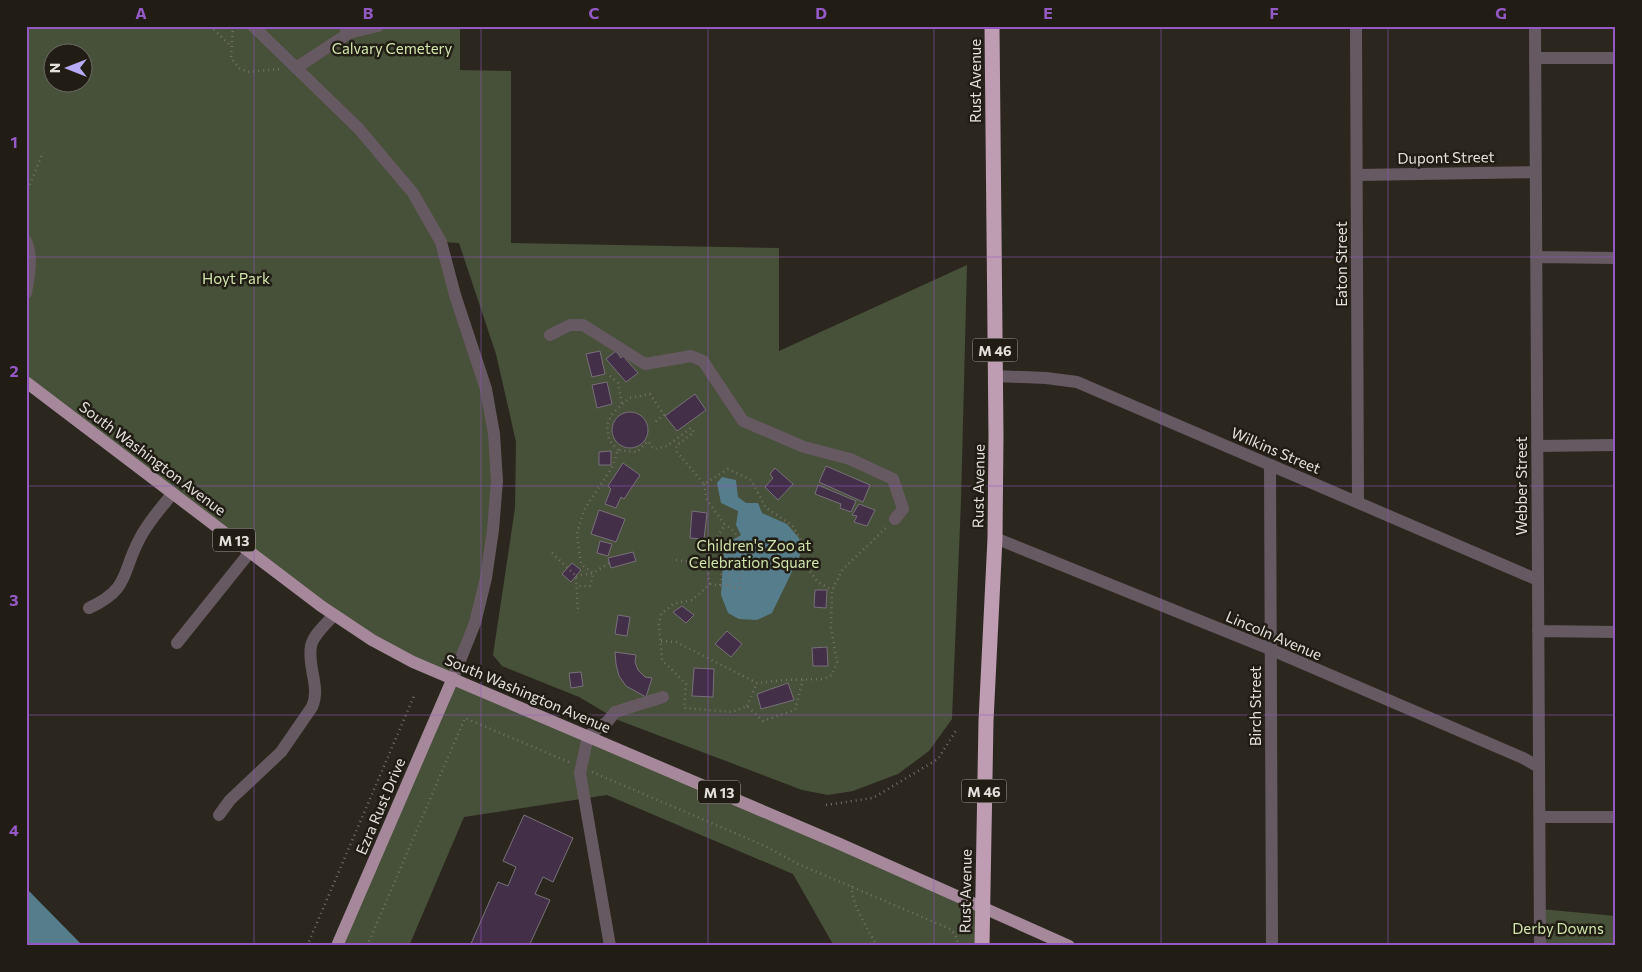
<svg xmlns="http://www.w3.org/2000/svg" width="1642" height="972" viewBox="0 0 1642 972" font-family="Commissioner,sans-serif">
<rect width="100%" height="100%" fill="#2b271e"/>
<path fill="#475038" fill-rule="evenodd" d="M26,26H460V70L511,71V243L779,248V351L967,265L961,501L952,719L929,751L898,774L853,791L828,795L802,790L618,720L579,697L502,666L493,655L515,508L516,442L496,354L459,243L442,242L494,434L486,578L453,678L983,908L982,946H834L793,874L607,795L464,817L409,946H337L453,679L372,640L26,382ZM52,52H82V82H52Z
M1540,909L1616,916V946H1540Z"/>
<path fill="#567d8c" d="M722,477L736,480L738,497L746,503H758L762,513L787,524L799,538L801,553L772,613L757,620L739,619L728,613L721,595L724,545L741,535L736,525L738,511L721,503L717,483Z
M26,889L29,891L83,946H26Z"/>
<path fill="#432f48" stroke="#78717a" d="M600,351L605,374L592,377L586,354Z
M616,351L621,358L623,356L638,373L626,382L606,359Z
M607,382L612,404L597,408L592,385Z
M695,394L706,410L677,431L665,416Z
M612 430a18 18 0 1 1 36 0a18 18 0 1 1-36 0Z
M611,451V465H599V452Z
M623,463L640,475L624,499L621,497L616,508L605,504L611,489L608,486Z
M826,466L870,485L863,502L819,482Z
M775,468L793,484L778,500L765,487L773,478L770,474Z
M818,485L856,501L851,512L840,508L841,504L815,494Z
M859,504L875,510L867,526L854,522L857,516L852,515Z
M599,510L625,519L616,542L591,534Z
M692,511L707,513L704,539L690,538Z
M600,541L612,544L608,556L597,553Z
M633,552L636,561L611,568L608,558Z
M572,563L581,570L571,582L562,574Z
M815,590H827L826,608L814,607Z
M682,606L694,615L686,623L673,612Z
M618,615L630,617L627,636L615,634Z
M727,631L742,644L731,657L715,644Z
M827,647L828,666H813L812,648Z
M615,652L636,655L635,662L638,670L645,677L652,678L646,697L626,686L619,676L616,664Z
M694,668L714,669L713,697L692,696Z
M581,672L583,686L571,688L569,673Z
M788,683L794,700L761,709L757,694Z
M524,815L573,838L553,882L543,877L535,894L550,900L529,946H470L498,882L508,886L516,867L503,861Z"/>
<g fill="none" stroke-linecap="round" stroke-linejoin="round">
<path stroke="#747169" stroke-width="2.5" stroke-dasharray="1 4" stroke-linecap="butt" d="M210,26L231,46
M233,26L231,58L239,68L248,72L280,69
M26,39L28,26
M26,194L43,152
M610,376L618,383L622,405
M618,450L609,440L607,425L613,413L629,398L650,394L664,415L655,422
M704,484L707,500L725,525C708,550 704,554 710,584L692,600L673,604L661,614L659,624L662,660L686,684L684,708L732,712L747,706L763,721L795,710L803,679
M552,553L576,576L578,613
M676,560L706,564
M609,563L593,573L581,564L577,534L584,510L613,466L618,450L637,452L648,441L654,449L667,446L691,428L694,432L676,446L677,452L704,484L728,469L751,480L766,508L792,525L802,542L806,567L818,582L832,590
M576,576L593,573L590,586H577
M710,584L740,588C741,567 748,536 725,525
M720,585L726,546L734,547L727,586
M661,641L676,642L757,683L785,680L823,679L832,675L837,662L831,628L832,590L843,569L887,527
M747,706L757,683
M592,772L765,846L798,864L948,928C955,932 957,938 958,946
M826,805L873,798L938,759L957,729
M852,886C850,902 869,931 877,946
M307,946L414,696
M367,946L465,718L571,763"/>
<path stroke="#675962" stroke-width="12" d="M253,26L359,129L413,193L441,242L455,295L486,389L494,434L497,481L493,530L486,578L475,623L453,678
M344,26L349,33L378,26
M1356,26L1358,502
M1535,26L1540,946
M1535,58H1616
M296,68L349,33
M1357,175L1535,172
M26,241C33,256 29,277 26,293
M1536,257L1616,258
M550,335L570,325H583L645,364L691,356L703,361L743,421L804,447L850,459L893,479L903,509L895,519
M995,376L1046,378L1077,382C1230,449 1384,514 1538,580
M1537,446L1616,445
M1270,467L1272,946
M995,538L1272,650L1523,758L1539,767
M89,608C130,589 121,574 139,540C147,523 161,508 173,493
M1538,631L1616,632
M177,643L250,552
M219,815L230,800L281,752L312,707C321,687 307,667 311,646C313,635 327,623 334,615
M1540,817H1616
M610,946L580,773L588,736L608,721L615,712L663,697"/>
<path stroke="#a5899b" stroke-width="12" d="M26,382L321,606L372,640L413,662L840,844L1069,946
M337,946L453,678"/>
<path stroke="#be9db2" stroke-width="15" d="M982,946L986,721L995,538L996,436L992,26"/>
</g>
<path fill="none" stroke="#9559c6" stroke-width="1" stroke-opacity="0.55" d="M254,26V946M481,26V946M708,26V946M934,26V946M1161,26V946M1388,26V946M26,257H1616M26,486H1616M26,715H1616"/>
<g text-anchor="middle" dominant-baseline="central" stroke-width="5" stroke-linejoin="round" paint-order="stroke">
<g fill="#211d15" stroke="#aaa6a0" stroke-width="1">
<rect x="972.5" y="338.5" width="45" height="23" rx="4"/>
<rect x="213" y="528.5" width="42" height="23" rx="4"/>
<rect x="961.5" y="779.5" width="45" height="23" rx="4"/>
<rect x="698" y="780.5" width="42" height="23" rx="4"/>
</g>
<g font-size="14" font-weight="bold" fill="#e4e1dc">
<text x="995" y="350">M 46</text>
<text x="234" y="540">M 13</text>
<text x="984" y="791">M 46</text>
<text x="719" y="792">M 13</text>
</g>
<g font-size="15" fill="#d0e5ab" stroke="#211d15">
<text x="392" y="48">Calvary Cemetery</text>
<text x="236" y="278">Hoyt Park</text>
<text x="754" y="545">Children's Zoo at<tspan x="754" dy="17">Celebration Square</tspan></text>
<text x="1558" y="928">Derby Downs</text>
</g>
<g font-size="15" fill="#e4e1dc" stroke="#211d15">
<text transform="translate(975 81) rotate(-90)">Rust Avenue</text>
<text transform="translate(1446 157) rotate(-1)">Dupont Street</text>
<text transform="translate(1341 264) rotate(-90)">Eaton Street</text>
<text transform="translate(1276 450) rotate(23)">Wilkins Street</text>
<text transform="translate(153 458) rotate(37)">South Washington Avenue</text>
<text transform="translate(978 486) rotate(-89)">Rust Avenue</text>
<text transform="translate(1521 486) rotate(-90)">Webber Street</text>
<text transform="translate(1274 635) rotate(23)">Lincoln Avenue</text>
<text transform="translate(528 693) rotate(23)">South Washington Avenue</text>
<text transform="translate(1255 706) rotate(-90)">Birch Street</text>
<text transform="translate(380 806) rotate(-67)">Ezra Rust Drive</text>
<text transform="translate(965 891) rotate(-89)">Rust Avenue</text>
</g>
</g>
<rect width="1642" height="972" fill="none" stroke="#211d15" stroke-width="55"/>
<g transform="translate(68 68) rotate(270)"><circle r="24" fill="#211d15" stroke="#6f6b65"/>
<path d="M0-4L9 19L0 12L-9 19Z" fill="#b8abf7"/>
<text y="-8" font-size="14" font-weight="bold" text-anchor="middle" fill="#e4e1dc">N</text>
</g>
<rect x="28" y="28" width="1586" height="916" fill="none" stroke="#9559c6" stroke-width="2"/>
<g font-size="16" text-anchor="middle" font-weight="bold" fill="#9559c6">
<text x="141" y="19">A</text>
<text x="368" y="19">B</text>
<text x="594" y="19">C</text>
<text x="821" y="19">D</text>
<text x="1048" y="19">E</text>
<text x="1274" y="19">F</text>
<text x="1501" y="19">G</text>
<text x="14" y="148">1</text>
<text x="14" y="377">2</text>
<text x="14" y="606">3</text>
<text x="14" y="836">4</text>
</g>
</svg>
